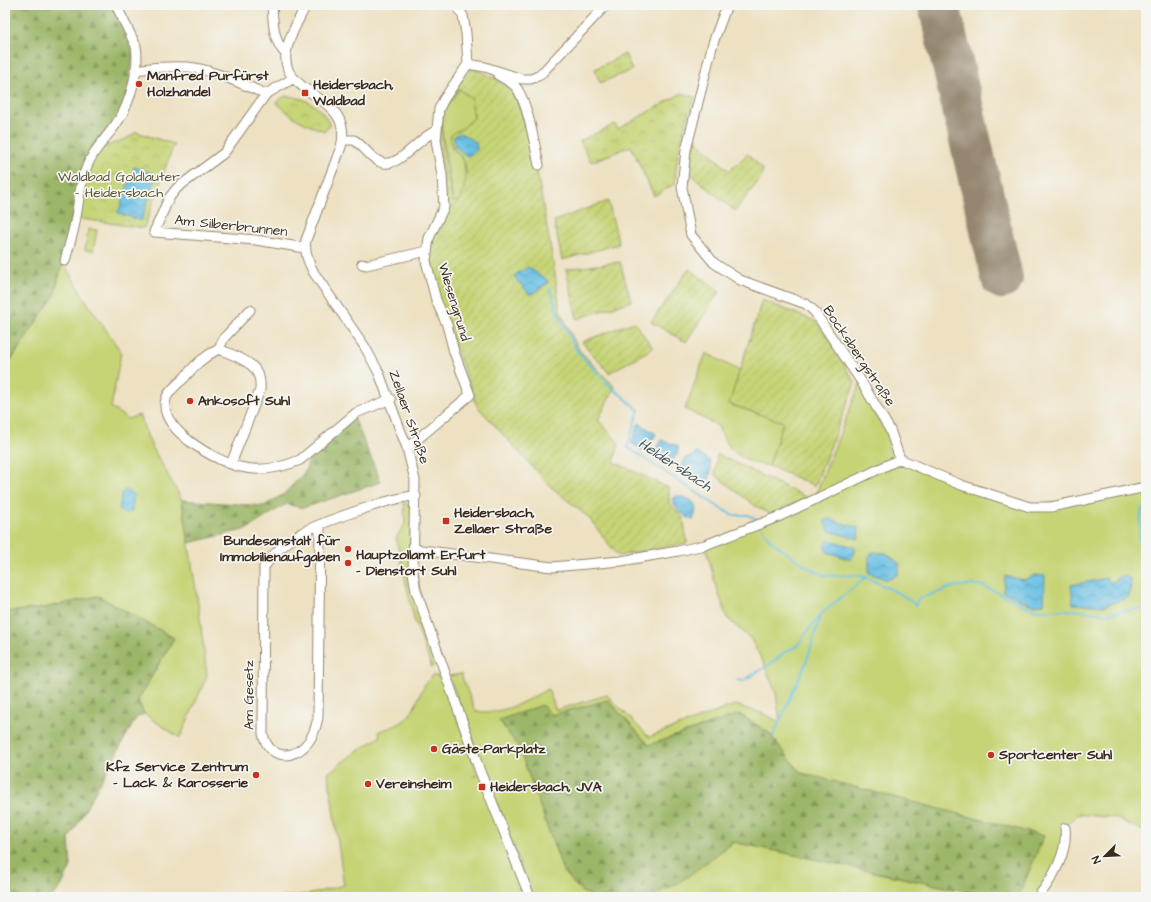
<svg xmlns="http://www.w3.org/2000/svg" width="1151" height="902" viewBox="0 0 1151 902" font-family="'Architects Daughter',sans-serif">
<defs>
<pattern id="forest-firs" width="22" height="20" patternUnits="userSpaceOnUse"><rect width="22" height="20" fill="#9cb667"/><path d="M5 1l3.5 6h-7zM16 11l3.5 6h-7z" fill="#809454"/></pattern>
<pattern id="park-crowns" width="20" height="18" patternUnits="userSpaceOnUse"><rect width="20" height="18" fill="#c6d476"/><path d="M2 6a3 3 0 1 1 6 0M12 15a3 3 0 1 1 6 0" fill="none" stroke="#abb666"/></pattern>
<pattern id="garden-furrows" width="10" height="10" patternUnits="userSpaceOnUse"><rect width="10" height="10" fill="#c6d476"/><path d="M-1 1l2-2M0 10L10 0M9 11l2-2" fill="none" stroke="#abb666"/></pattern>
<pattern id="water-waves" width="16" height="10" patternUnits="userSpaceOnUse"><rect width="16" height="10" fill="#68c0e5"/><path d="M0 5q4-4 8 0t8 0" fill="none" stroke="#579cb9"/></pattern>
</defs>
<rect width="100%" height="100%" fill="#f6f6f2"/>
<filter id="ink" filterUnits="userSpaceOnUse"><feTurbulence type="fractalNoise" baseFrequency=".025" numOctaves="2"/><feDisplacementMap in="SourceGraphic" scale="8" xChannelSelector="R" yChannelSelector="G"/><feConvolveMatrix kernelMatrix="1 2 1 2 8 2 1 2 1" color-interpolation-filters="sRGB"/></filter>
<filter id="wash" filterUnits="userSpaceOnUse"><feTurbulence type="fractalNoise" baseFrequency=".012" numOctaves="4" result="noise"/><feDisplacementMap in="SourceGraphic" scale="16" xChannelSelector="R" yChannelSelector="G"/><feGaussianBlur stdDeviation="0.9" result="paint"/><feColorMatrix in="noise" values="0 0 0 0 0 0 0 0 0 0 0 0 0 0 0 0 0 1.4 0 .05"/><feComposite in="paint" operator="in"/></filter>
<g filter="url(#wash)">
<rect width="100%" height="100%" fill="#ede1c2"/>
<path fill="#c6d476" stroke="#807f4a" d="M459,89L471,98L474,118L463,128L453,133L452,148L464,161L466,183L461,201L453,202L441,125L444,111Z
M88,229L97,230L93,251L85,250Z
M63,263L91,308L121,352L111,408L128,419L139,415L151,445L182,500L199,610L207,676L180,738L144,714L138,700L174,638L98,596L44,608L5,612V368L17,352Z
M706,353L740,371L729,404L783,422L769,466C743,462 728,452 718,426L685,409Z
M861,381L900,459L1030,507L1146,487V829L1144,831L1115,818L1078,814L1063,829V848L1038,897H1018L1044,836L801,773L768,732L739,714L649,745L608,700L551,715L499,720L519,748L564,873L582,892L595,897H532L449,676L461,674L475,711C502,716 525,701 548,689L556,710L607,695L649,737L735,705L761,713L780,722L776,693L764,664L751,639L727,618L715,582L705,545L813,501Z
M404,502L413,509L411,553L437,660L432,668L414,619L396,538L405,524Z
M433,675L443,677L477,774L473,777L481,774L530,897H283L311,894L344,885L328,773L356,752L380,737L379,731C390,728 404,724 411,713C420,700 420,686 433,675Z
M733,842L992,897C977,897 968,892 953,889L950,897H649L680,882Z"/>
<path fill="url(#forest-firs)" stroke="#6c7042" d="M5,5H113L133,53L128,95L117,121L91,152L54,296L5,368Z
M354,418L381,482L303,508L286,504L247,529L189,543L182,500L264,506L284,494L305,472L309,460Z
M98,596L174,638L138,700L144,714L136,718L69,839L71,866L61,887L52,897H5V612L44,608Z
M608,700L649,745L739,714L768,732L801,773L1044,836L1018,897H992L734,842L680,882L649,897H595L582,892L564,873L519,748L499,720L542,705L551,715Z"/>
<path fill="url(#park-crowns)" stroke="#807f4a" d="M625,54L632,70L600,83L595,69Z
M682,93L695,97C684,126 676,153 675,184L654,196L631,146L591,162L580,141L615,124L618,129Z
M285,96C306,97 321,106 330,125L325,131C305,125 291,117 276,102Z
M136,132L174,144L144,228L74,218L91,152L128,138Z"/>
<path fill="url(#garden-furrows)" stroke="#807f4a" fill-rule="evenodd" d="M471,69L482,71L505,85L520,105L525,121L536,166L554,267L560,311L579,350L615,387L598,420L619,443L614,462L669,488V502L683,518L687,543L618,556L588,517L550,486L477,406L438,299L429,261L431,239L447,208L438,140L442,111L447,100ZM459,89L471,98L474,118L463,128L453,133L450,137C453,153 459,150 464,161C469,173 464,189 460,201L453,202C448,183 438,130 443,112C446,103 453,96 459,89Z
M693,137L729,171L748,154L763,169L760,179L735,211L687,171Z
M608,201L619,244L562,260L554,221Z
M620,262L631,301L577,319L566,269Z
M689,269L720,291L686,342L651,322Z
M762,300L815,321L829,339L855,383L815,486L769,466L783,422L729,404Z
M634,322L653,348L609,373L582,342Z
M717,454L808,498L770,514L754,505L715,475Z"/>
<path fill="url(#water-waves)" stroke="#527582" d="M460,133L476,142L477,150L468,156C459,151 453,147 454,137Z
M134,167L157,175L141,221L118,213Z
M528,267L547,280L548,283L530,295C525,288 519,284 514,276Z
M639,423L656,434L645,453L631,443Z
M661,440L678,446V452L671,463L665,465L651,456Z
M696,452L710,461L711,470L709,479L702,483L682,466L686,458L694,455Z
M126,490L134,495L132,510L128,513H123L119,510L122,492Z
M677,496C693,498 700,504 693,520C684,517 675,508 672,499Z
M829,519L859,528L858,539L829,531L824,521Z
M829,540L852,546L856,549L851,560L827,552L824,546Z
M872,552L886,553L900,564L898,574L888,580L869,573V557Z
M1035,575L1045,576L1044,604L1032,605L1003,592L1005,576L1024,580Z
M1124,575L1131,580L1129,597L1105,606L1073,604L1071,585L1107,578L1111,583Z"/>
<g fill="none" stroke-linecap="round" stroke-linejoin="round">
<path stroke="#68c0e5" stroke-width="2" d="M550,288L557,311L577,351L609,385L639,410L627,447L720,508L733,515H748L756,519
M1142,508C1137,537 1140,566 1146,594
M761,528L770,540L804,565L825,576L855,575L866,577L902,595L916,605L918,599L956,586L981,585L1035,610H1074L1105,614L1146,608
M737,680L743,681L773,662L785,652L797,646L820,615
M773,736L807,660L821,614L866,577"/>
<path stroke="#948670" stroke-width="42" d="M939,5L1002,278"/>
</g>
</g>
<g filter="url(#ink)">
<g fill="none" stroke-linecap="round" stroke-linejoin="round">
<g stroke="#948670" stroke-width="11">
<path id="minor" d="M272,5C273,20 273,43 286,54
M306,5C299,20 288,37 286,54C281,97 355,94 341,147L306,240C304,252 308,262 314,273L365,347L379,373L407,448L415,480L413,573L416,591L481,774L530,897
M727,5L713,43L686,150L682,187L691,235L714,263L740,280L806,304L814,311L861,381L890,430L900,459
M468,64L485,67L522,79H531L540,75L606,5
M135,70C153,67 170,66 188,67C212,69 244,85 266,94
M498,75C503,78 509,81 514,85C527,97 535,147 539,165
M294,78L266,94L224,153L177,188L169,198L154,232L256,240L305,248
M343,140H354C364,146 369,157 380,162C399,170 418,137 436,131
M65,261C68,248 73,235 75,222C79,204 79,184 87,166C94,148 108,137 118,121C130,104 140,67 136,46L116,5
M362,264L366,265L427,251
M219,349L224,338L250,310
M407,448L470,395L454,352L447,325L436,300L426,261L429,238L444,207L442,175L436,140L439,109L444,99L468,64L466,33L463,16L456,5
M231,464L260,390C263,363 239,358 219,349C204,356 195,365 184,378C178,384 168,391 166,399C157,429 216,461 240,467C260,472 281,468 300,460L356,413L391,399
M320,525L318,718C316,727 314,734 309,741C294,761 269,760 263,734L264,567C273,554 286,542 300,534C316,524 398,495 416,496
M414,549L552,567L621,561L678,551L705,545L778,517L900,459L961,485L1030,507H1051L1146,487
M1038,897C1053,878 1068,854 1065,828"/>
</g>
<use href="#minor" stroke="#fff" stroke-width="9"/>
</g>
</g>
<g fill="#c8321e" stroke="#f6f6f2" stroke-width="1.5">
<circle cx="139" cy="84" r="4"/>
<rect x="301" y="89" width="8" height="8" rx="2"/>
<circle cx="190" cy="401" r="4"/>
<rect x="442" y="517" width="8" height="8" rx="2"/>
<circle cx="348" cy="549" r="4"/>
<circle cx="348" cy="563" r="4"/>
<circle cx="434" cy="749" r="4"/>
<circle cx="991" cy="755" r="4"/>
<circle cx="256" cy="775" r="4"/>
<circle cx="368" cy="784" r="4"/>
<rect x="478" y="783" width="8" height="8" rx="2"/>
</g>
<g text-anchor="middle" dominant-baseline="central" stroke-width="3.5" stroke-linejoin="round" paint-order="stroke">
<g font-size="14" font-weight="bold" fill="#3b2a1e" stroke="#f6f6f2" text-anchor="start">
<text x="147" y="76">Manfred Purfürst<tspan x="147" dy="16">Holzhandel</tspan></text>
<text x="313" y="85">Heidersbach,<tspan x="313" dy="16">Waldbad</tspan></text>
<text x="198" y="401">Ankosoft Suhl</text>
<text x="454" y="513">Heidersbach,<tspan x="454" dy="16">Zellaer Straße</tspan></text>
<text x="340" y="541" text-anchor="end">Bundesanstalt für<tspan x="340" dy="16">Immobilienaufgaben</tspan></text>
<text x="356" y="555">Hauptzollamt Erfurt<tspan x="356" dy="16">- Dienstort Suhl</tspan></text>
<text x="442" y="749">Gäste-Parkplatz</text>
<text x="999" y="755">Sportcenter Suhl</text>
<text x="248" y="767" text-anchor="end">Kfz Service Zentrum<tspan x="248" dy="16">- Lack &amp; Karosserie</tspan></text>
<text x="376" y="784">Vereinsheim</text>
<text x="490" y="787">Heidersbach, JVA</text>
</g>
<g font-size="14" fill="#5e5434" stroke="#f6f6f2">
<text x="119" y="177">Waldbad Goldlauter<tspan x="119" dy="16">- Heidersbach</tspan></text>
</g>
<g font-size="14" fill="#3b2a1e" stroke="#f6f6f2">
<text transform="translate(231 226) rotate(6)">Am Silberbrunnen</text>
<text transform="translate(454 302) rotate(73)">Wiesengrund</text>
<text transform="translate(859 356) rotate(56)">Bocksbergstraße</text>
<text transform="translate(409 417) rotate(71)">Zellaer Straße</text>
<text transform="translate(249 695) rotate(-90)">Am Gesetz</text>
</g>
<g font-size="15" font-style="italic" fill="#48575a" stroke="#f6f6f2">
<text transform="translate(675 465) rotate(33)">Heldersbach</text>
</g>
</g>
<rect width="1151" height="902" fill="none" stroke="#f6f6f2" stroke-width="20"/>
<g transform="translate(1105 856) rotate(246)" stroke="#f6f6f2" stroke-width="3" paint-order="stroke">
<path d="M0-3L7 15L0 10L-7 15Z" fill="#3b2a1e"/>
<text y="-6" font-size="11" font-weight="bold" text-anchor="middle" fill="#3b2a1e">N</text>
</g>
</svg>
